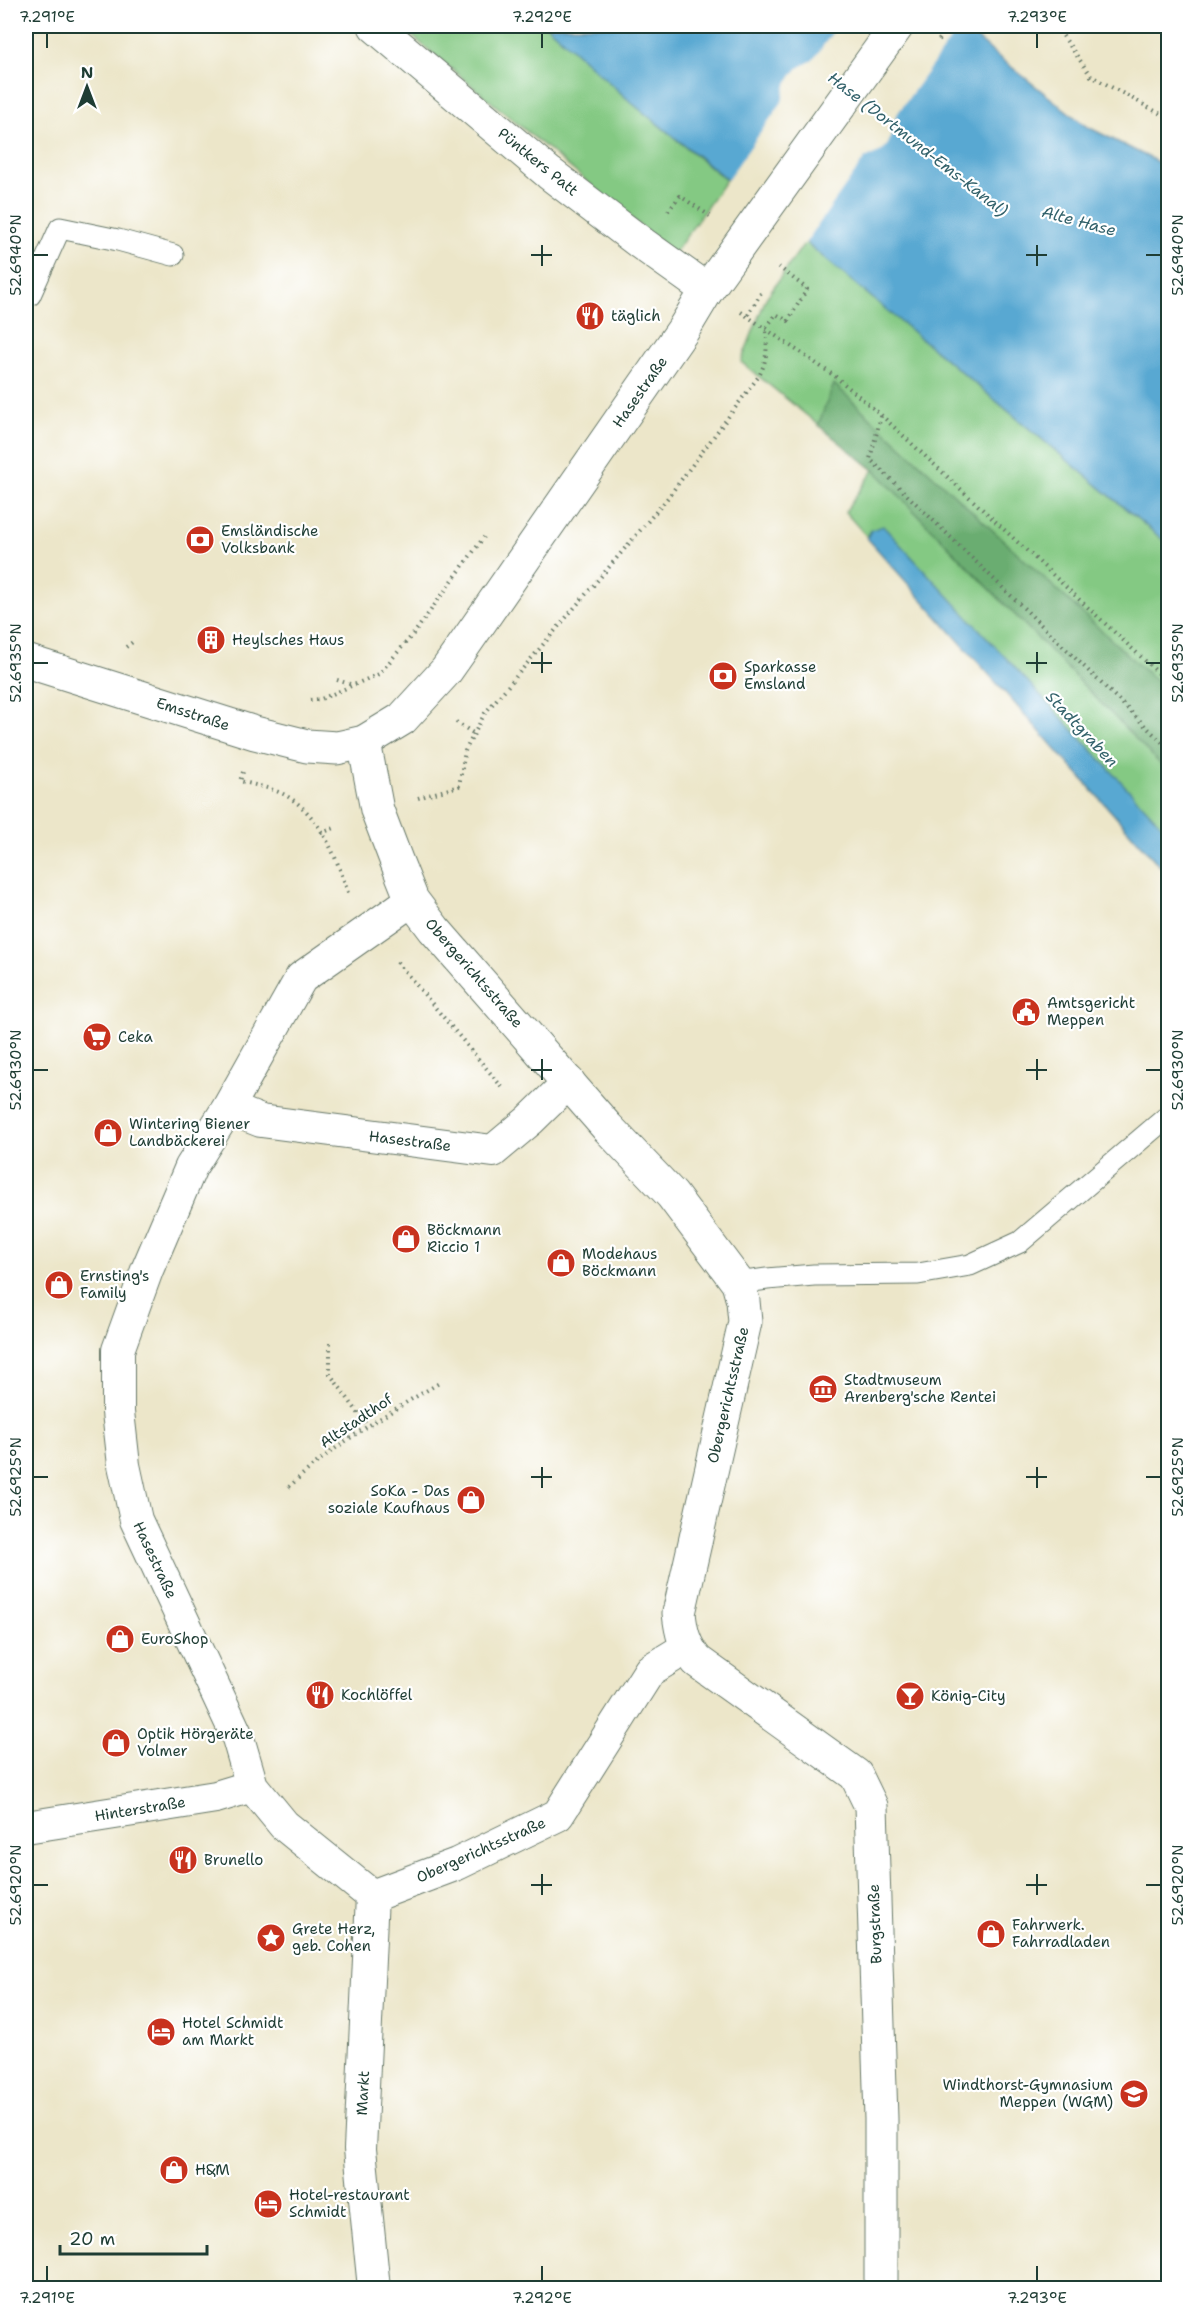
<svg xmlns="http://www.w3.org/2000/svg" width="1194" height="2314" viewBox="0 0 1194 2314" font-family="'Shantell Sans',sans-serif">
<rect width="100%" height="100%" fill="#fff"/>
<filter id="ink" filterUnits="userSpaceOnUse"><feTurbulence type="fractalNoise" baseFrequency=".0167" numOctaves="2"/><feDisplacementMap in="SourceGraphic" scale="12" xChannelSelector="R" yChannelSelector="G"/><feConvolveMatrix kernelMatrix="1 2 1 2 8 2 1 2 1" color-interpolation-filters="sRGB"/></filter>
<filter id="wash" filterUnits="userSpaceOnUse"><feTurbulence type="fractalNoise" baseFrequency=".008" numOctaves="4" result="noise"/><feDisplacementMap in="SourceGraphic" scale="24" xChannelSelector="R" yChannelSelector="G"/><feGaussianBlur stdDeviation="1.35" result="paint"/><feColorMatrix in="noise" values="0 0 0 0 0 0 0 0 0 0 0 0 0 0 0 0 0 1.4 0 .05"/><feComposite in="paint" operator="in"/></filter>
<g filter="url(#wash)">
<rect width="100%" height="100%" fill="#ece6c9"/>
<path fill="#84c983" stroke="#52835c" stroke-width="1.5" d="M400,26H547L633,104L726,180L674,254Z
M805,242L1168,544V875L845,512L874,470L741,362L766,298Z"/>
<path fill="#6bad71" stroke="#457552" stroke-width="1.5" d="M834,384L1168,692V772L874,470L818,425Z"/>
<path fill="#58a8d2" stroke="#3c7283" stroke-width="1.5" d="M547,26H963L995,54L1086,126L1168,167V544L805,242L633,104Z
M883,526L1168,832V875L867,538L871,530Z"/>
<path fill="#ece6c9" d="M837,26H960L895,117L896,124L888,144L882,151L865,158L804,245L725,183L782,102L786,85L792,75L798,68L813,60Z"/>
</g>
<g filter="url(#ink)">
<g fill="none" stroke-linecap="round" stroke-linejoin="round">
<g stroke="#677868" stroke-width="23">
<path id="service" d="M26,293L30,295L60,228L118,240L173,255
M738,1283L767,1279L814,1275L918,1274L970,1265L1020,1242L1168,1116"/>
</g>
<g stroke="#677868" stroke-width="34">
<path id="pedestrian" d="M228,1108L261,1121L493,1151L530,1120L569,1082
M26,1827L216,1797L252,1786
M372,1896L284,1825L252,1786L238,1738L136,1520L124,1465L118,1412V1350L147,1270L191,1167L228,1108L301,978L412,900
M372,1896L457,1864L558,1815L650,1670L686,1648
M372,1896L360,2149L374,2288"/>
</g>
<g stroke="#677868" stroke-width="35">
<path id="minor" d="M375,26L549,173L641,243L707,290
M364,742L377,810L396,860L412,900L434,929L607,1127L672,1195L738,1283L743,1301L745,1322L679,1613C681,1632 684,1645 697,1661L856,1775L871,1806L881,2119V2288"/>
</g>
<g stroke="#677868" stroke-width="35">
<path id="tertiary" d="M26,661L255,733L307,746L337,748L364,742L402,719L446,671L458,654L683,330L707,290L897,26"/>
</g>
<path stroke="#677868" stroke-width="4" stroke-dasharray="1.5 4.5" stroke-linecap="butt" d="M1001,26H1003
M1056,26L1091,76L1159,113L1168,116
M939,40L949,26
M668,211L680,196L710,216
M741,312L836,377L881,415L1168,682
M748,315L762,291
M881,416L870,459L1168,748
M126,647L134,641
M337,680L353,685
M310,700L321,699L379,674L415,632L484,537
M456,722L473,733
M243,772L240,781C254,785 272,788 285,795C320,814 337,858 348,893
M418,798L459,786L465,751L485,713L666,500L759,376C768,359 767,346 766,328L776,314L788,321L807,289L779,267
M321,833L337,827
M397,962L502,1087
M330,1343V1374L367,1425
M289,1487C334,1444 388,1413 441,1382"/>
<use href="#service" stroke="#fff" stroke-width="21"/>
<use href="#pedestrian" stroke="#fff" stroke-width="32"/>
<use href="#minor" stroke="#fff" stroke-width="33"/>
<use href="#tertiary" stroke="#fff" stroke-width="33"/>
</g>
</g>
<path fill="none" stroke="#1f3d34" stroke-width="2" d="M47,33V48M542,33V48M1037,33V48M542,245V266M1037,245V266M33,255H48M531,255H552M1026,255H1047M1146,255H1161M542,652V673M1037,652V673M33,663H48M531,663H552M1026,663H1047M1146,663H1161M542,1059V1080M1037,1059V1080M33,1070H48M531,1070H552M1026,1070H1047M1146,1070H1161M542,1467V1488M1037,1467V1488M33,1477H48M531,1477H552M1026,1477H1047M1146,1477H1161M542,1874V1895M1037,1874V1895M33,1885H48M531,1885H552M1026,1885H1047M1146,1885H1161M47,2266V2281M542,2266V2281M1037,2266V2281"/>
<defs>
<g id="restaurant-disc" transform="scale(1.5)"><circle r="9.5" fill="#c8321e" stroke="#fff"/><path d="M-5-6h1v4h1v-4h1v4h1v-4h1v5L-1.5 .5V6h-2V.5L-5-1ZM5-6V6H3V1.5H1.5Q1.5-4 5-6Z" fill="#fff"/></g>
<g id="bank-disc" transform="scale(1.5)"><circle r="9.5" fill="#c8321e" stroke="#fff"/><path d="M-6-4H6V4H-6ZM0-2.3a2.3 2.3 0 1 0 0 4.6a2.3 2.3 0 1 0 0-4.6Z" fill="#fff"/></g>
<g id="building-disc" transform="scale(1.5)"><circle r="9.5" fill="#c8321e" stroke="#fff"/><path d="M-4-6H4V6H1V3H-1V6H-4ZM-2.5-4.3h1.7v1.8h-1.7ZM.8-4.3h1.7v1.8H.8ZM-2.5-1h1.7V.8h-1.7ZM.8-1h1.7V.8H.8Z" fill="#fff"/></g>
<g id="civic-disc" transform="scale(1.5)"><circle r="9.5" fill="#c8321e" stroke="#fff"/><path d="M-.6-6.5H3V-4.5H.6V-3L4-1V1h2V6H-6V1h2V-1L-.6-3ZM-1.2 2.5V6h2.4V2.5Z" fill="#fff"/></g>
<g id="supermarket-disc" transform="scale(1.5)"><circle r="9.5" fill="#c8321e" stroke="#fff"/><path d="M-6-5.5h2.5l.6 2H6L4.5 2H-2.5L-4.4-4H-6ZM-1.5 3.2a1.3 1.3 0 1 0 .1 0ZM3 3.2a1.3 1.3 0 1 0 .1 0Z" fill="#fff"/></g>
<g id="shop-disc" transform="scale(1.5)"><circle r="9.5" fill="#c8321e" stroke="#fff"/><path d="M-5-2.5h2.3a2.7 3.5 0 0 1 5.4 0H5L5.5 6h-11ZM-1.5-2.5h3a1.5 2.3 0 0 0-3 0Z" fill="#fff"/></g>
<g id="museum-disc" transform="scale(1.5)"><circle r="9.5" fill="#c8321e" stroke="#fff"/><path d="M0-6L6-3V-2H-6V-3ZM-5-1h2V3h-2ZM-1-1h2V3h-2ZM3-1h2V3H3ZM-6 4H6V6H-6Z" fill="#fff"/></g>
<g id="bar-disc" transform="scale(1.5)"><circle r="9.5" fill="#c8321e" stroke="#fff"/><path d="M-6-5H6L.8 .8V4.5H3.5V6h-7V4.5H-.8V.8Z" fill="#fff"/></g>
<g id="sight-disc" transform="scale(1.5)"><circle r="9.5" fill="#c8321e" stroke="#fff"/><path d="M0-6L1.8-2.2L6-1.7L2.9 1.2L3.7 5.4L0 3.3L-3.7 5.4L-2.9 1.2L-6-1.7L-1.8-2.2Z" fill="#fff"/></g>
<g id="hotel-disc" transform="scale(1.5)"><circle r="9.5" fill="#c8321e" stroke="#fff"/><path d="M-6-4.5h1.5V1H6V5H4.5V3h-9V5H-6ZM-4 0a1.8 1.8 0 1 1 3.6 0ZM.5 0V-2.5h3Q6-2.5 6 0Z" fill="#fff"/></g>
<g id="school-disc" transform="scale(1.5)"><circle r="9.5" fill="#c8321e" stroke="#fff"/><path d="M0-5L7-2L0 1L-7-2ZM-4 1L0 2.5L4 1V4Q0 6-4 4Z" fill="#fff"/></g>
</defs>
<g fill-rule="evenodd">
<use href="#restaurant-disc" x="590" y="316"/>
<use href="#bank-disc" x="200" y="540"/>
<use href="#building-disc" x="211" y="640"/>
<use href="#bank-disc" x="723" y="676"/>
<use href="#civic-disc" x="1026" y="1012"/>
<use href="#supermarket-disc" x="97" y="1037"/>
<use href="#shop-disc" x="108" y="1133"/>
<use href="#shop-disc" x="406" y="1239"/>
<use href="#shop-disc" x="561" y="1263"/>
<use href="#shop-disc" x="59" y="1285"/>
<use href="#museum-disc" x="823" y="1389"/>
<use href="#shop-disc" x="471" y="1500"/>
<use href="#shop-disc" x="120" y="1639"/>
<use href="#restaurant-disc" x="320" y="1695"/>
<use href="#bar-disc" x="910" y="1696"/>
<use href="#shop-disc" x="116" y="1743"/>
<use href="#restaurant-disc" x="183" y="1860"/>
<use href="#shop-disc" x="991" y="1934"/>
<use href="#sight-disc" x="271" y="1938"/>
<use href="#hotel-disc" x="161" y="2032"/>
<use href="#school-disc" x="1134" y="2094"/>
<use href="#shop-disc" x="174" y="2170"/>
<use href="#hotel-disc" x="268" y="2204"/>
</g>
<g text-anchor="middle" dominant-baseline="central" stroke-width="4.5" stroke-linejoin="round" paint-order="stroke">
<g font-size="15" fill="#1f3d34" stroke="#fff">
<text transform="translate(538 162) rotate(39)">Püntkers Patt</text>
<text transform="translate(640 392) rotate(-55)">Hasestraße</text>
<text transform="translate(193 714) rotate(18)">Emsstraße</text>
<text transform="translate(474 973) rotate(49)">Obergerichtsstraße</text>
<text transform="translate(410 1141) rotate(7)">Hasestraße</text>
<text transform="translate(728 1395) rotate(-77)">Obergerichtsstraße</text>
<text transform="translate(356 1421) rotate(-34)">Altstadthof</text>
<text transform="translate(155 1560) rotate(65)">Hasestraße</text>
<text transform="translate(140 1809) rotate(-9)">Hinterstraße</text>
<text transform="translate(481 1850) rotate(-24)">Obergerichtsstraße</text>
<text transform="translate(875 1924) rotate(-92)">Burgstraße</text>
<text transform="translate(363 2093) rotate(-87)">Markt</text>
</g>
<g font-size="15" fill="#1f3d34" stroke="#fff" text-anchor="start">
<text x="611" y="316">täglich</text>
<text x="221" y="531">Emsländische<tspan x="221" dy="17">Volksbank</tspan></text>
<text x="232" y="640">Heylsches Haus</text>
<text x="744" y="667">Sparkasse<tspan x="744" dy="17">Emsland</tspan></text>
<text x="1047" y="1003">Amtsgericht<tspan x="1047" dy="17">Meppen</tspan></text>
<text x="118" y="1037">Ceka</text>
<text x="129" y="1124">Wintering Biener<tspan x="129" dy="17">Landbäckerei</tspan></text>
<text x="427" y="1230">Böckmann<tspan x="427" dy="17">Riccio 1</tspan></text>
<text x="582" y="1254">Modehaus<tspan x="582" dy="17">Böckmann</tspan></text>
<text x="80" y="1276">Ernsting's<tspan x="80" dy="17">Family</tspan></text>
<text x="844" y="1380">Stadtmuseum<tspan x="844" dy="17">Arenberg'sche Rentei</tspan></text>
<text x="450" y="1491" text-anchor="end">SoKa - Das<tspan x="450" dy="17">soziale Kaufhaus</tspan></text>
<text x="141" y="1639">EuroShop</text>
<text x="341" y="1695">Kochlöffel</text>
<text x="931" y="1696">König-City</text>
<text x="137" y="1734">Optik Hörgeräte<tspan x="137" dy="17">Volmer</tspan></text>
<text x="204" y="1860">Brunello</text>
<text x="1012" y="1925">Fahrwerk.<tspan x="1012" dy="17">Fahrradladen</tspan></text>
<text x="292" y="1929">Grete Herz,<tspan x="292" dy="17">geb. Cohen</tspan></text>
<text x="182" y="2023">Hotel Schmidt<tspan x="182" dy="17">am Markt</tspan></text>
<text x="1113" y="2085" text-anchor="end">Windthorst-Gymnasium<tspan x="1113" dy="17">Meppen (WGM)</tspan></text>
<text x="195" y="2170">H&amp;M</text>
<text x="289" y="2195">Hotel-restaurant<tspan x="289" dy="17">Schmidt</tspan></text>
</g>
<g font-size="16" font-style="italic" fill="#33626b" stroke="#fff">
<text transform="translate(918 144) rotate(38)">Hase (Dortmund-Ems-Kanal)</text>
<text transform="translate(1079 221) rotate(15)">Alte Hase</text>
<text transform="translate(1082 729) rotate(47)">Stadtgraben</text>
</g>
</g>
<rect width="1194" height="2314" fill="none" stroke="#fff" stroke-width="66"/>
<g transform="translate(87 87)" stroke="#ffffff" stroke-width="4.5" paint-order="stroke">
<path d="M0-4.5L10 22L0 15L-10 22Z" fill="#1f3d34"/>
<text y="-9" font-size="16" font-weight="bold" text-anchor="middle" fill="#1f3d34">N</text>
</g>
<path d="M60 2245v9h147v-9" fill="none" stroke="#1f3d34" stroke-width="3"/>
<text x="69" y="2245" font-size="18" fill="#1f3d34" stroke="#ffffff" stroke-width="4.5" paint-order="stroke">20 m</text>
<rect x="33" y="33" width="1128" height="2248" fill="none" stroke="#1f3d34" stroke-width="2"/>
<g font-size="15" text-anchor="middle" fill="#1f3d34">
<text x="47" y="22">7.291°E</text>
<text x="542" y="22">7.292°E</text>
<text x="1037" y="22">7.293°E</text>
<text transform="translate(16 255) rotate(-90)" y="5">52.6940°N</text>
<text transform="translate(1178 255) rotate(-90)" y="5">52.6940°N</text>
<text transform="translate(16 663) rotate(-90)" y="5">52.6935°N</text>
<text transform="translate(1178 663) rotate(-90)" y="5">52.6935°N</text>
<text transform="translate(16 1070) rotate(-90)" y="5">52.6930°N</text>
<text transform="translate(1178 1070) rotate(-90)" y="5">52.6930°N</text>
<text transform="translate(16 1477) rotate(-90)" y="5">52.6925°N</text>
<text transform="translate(1178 1477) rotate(-90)" y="5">52.6925°N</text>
<text transform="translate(16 1885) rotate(-90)" y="5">52.6920°N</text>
<text transform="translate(1178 1885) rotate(-90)" y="5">52.6920°N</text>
<text x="47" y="2303">7.291°E</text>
<text x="542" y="2303">7.292°E</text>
<text x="1037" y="2303">7.293°E</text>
</g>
</svg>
